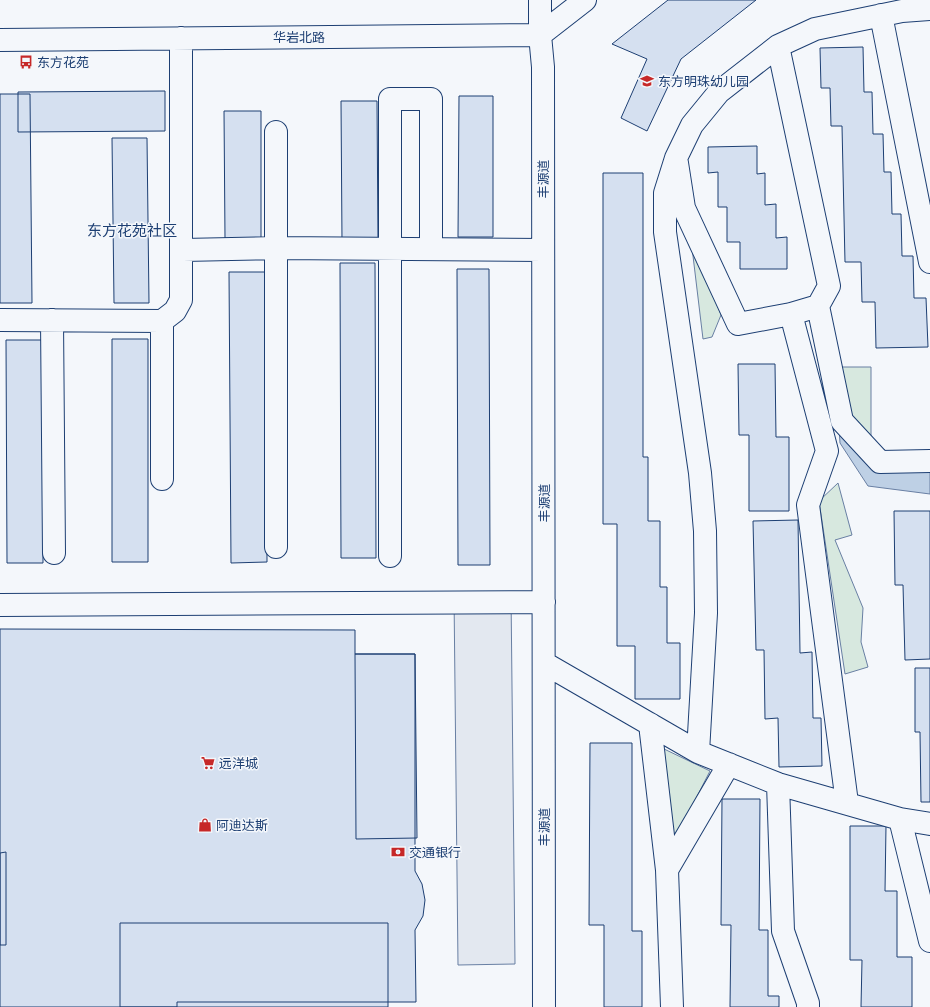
<svg xmlns="http://www.w3.org/2000/svg" width="930" height="1007" viewBox="0 0 930 1007" font-family="Ubuntu,'Noto Sans SC',sans-serif">
<rect width="100%" height="100%" fill="#f4f7fb"/>
<path fill="#d7e8df" stroke="#687fa3" d="M690,231L721,315L712,337L703,339Z
M839,367H871V442L852,422Z
M838,483L852,535L835,540L863,608L861,642L868,667L845,674L819,501Z
M662,748L710,771L672,845Z"/>
<path fill="#e3e8f0" stroke="#687fa3" d="M511,594L515,964L458,965L454,595Z"/>
<path fill="#bed0e5" stroke="#687fa3" d="M839,428L878,471L930,470V494L868,486L840,443Z"/>
<path fill="#d5e0f0" stroke="#1d3f73" d="M668,0H756L681,59L647,131L621,118L647,59L612,44Z
M863,47L864,92H872L873,134H883L884,172H891L892,214H901L902,256H913L914,298H926L928,347L876,348L875,302H862L861,262H845L842,126H831L830,88H821L820,48Z
M165,91V131L18,132V92Z
M0,94H30L32,303H0Z
M459,96H493V237H458Z
M341,101H377L378,242H342Z
M224,111H261V239H225Z
M112,138H147L149,303H114Z
M757,146V174L765,173V205L776,204V238L787,237V269H740V242H727V207H718V172L708,173V147Z
M603,173H643V457H648V521H660V587H667V643H680V699H635V646H617V524H603Z
M340,263H375L376,558H341Z
M457,269H489L490,565H458Z
M229,272H266L267,562L231,563Z
M112,339H148V562H112Z
M6,340H42L43,563H7Z
M738,364H775L776,437H789V511H749V435H739Z
M894,511H930V659L905,660L903,585H895Z
M798,520L800,653L812,652L813,718H821L822,766L779,767L778,718L765,719L764,650H756L753,521Z
M0,629L355,630V654H415V871L422,884L425,900L423,916L415,930L416,1002H177V1007H0Z
M355,654H415L417,838L356,839Z
M915,668H930V802H921L920,732H915Z
M590,743H632V931H642V1007H604V925H589Z
M722,799H760L759,930H768V996H779V1007H730L731,925H721Z
M850,826H886L885,891H897V957H912V1007H861L862,960H850Z
M6,852V945H0V853Z
M120,923H388V1007H120Z"/>
<g fill="none" stroke-linecap="round" stroke-linejoin="round">
<g stroke="#1d3f73" stroke-width="24">
<path id="minor" d="M540,0V35L543,67L544,1007
M881,15L930,262
M0,40L540,35L585,0
M778,46L829,286L818,306
M276,132V547
M677,163L684,208L738,324L791,314L818,306L842,421L880,462L930,461
M183,250L276,248L543,250
M791,314L827,451L808,505L847,803
M0,320L162,321L175,311L181,300V38
M52,320L54,553
M162,321V479
M390,556V99H431V249
M0,605L544,602
M544,663L698,752L778,784L900,819L930,824
M650,724L667,870L672,1007
M698,752L706,613L705,531L700,473L665,232V193L676,158L692,125L719,92L778,46L815,29L902,11L930,9
M778,784L783,931L808,1003V1007
M900,819L930,941
M667,870L729,764"/>
</g>
<use href="#minor" stroke="#f4f7fb" stroke-width="22"/>
</g>
<defs>
<g id="bus-bare" transform="scale(1.08)"><path d="M-5-6H5V4H4V6H2V4H-2V6H-4V4H-5ZM-3.5-4V0h7V-4ZM-3.5 1.2v1.5H-2V1.2ZM2 1.2v1.5H3.5V1.2Z" fill="#c62828" stroke="#f4f7fb" stroke-width="2.5" paint-order="stroke"/></g>
<g id="school-bare" transform="scale(1.08)"><path d="M0-5L7-2L0 1L-7-2ZM-4 1L0 2.5L4 1V4Q0 6-4 4Z" fill="#c62828" stroke="#f4f7fb" stroke-width="2.5" paint-order="stroke"/></g>
<g id="supermarket-bare" transform="scale(1.08)"><path d="M-6-5.5h2.5l.6 2H6L4.5 2H-2.5L-4.4-4H-6ZM-1.5 3.2a1.3 1.3 0 1 0 .1 0ZM3 3.2a1.3 1.3 0 1 0 .1 0Z" fill="#c62828" stroke="#f4f7fb" stroke-width="2.5" paint-order="stroke"/></g>
<g id="shop-bare" transform="scale(1.08)"><path d="M-5-2.5h2.3a2.7 3.5 0 0 1 5.4 0H5L5.5 6h-11ZM-1.5-2.5h3a1.5 2.3 0 0 0-3 0Z" fill="#c62828" stroke="#f4f7fb" stroke-width="2.5" paint-order="stroke"/></g>
<g id="bank-bare" transform="scale(1.08)"><path d="M-6-4H6V4H-6ZM0-2.3a2.3 2.3 0 1 0 0 4.6a2.3 2.3 0 1 0 0-4.6Z" fill="#c62828" stroke="#f4f7fb" stroke-width="2.5" paint-order="stroke"/></g>
</defs>
<g fill-rule="evenodd">
<use href="#bus-bare" x="26" y="62"/>
<use href="#school-bare" x="647" y="81"/>
<use href="#supermarket-bare" x="208" y="763"/>
<use href="#shop-bare" x="205" y="825"/>
<use href="#bank-bare" x="398" y="852"/>
</g>
<g text-anchor="middle" dominant-baseline="central" stroke-width="3" stroke-linejoin="round" paint-order="stroke">
<g font-size="13" fill="#1d3f73" stroke="#f4f7fb">
<text x="299" y="37">华岩北路</text>
<text transform="translate(543 179) rotate(-90)">丰源道</text>
<text transform="translate(544 503) rotate(-90)">丰源道</text>
<text transform="translate(544 827) rotate(-90)">丰源道</text>
</g>
<g font-size="13" fill="#1d3f73" stroke="#f4f7fb" text-anchor="start">
<text x="37" y="62">东方花苑</text>
<text x="658" y="81">东方明珠幼儿园</text>
<text x="219" y="763">远洋城</text>
<text x="216" y="825">阿迪达斯</text>
<text x="409" y="852">交通银行</text>
</g>
<g font-size="15" fill="#1d3f73" stroke="#f4f7fb">
<text x="132" y="230">东方花苑社区</text>
</g>
</g>
</svg>
